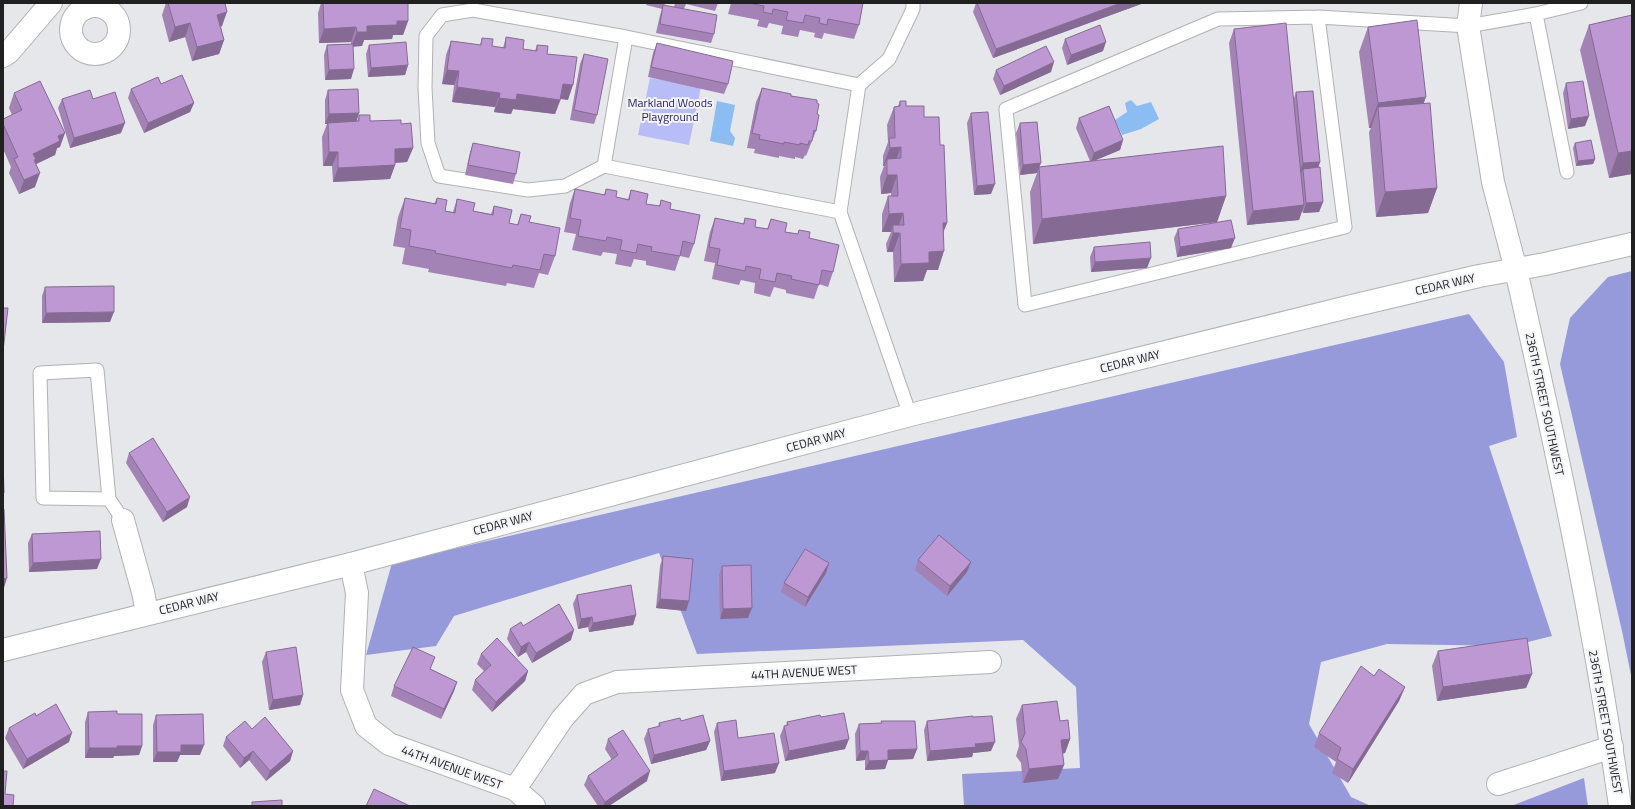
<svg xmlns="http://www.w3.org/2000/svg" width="1635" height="809" viewBox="0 0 1635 809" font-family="'Titillium Web',sans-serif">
<rect width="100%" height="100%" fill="#e6e7ea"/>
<path fill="#b9bdf7" d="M650,78L701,87L689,145L638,135Z"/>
<path fill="#969ada" d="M1632,271V680L1622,631L1560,364L1570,318L1608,277Z
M1469,314L1504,362L1517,437L1489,446L1552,636L1512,646L1387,644L1321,662L1309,724L1351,797L1371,806H964L962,774L1080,768L1076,687L1023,640L697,654L659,553L454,616L436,646L366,655L392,563Z
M1584,778L1588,806H1511Z"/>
<path fill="#8bbcf2" d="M1131,100L1137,106L1151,102L1159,119L1141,129L1122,135L1115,120L1127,112L1125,103Z
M717,101L735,105L730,131L735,138L733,146L710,141Z"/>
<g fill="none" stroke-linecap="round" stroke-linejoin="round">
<g stroke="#b2b2b5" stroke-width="15">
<path id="service" d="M1536,14L1567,172
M1318,17L1345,227L1025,305L1006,109L1218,19L1318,17L1468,26L1536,14L1581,3
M604,166L626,37
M840,212L604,166L565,186L528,190L439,176L428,143L425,88L426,36L442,15L473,10L626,37L859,85
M910,415L840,212L859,85L889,59L913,9V3
M109,499L43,498L40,373L97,370L109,499L123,520"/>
</g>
<g stroke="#b2b2b5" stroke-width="24">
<path id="minor" d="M1471,3L1468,26L1493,182L1516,270
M71 30a24 24 0 1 1 48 0a24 24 0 1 1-48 0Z
M3,56L9,52L51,3
M123,520L143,592L147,613
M351,564L357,593L352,690L366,726L389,744L515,789L534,806
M1498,784L1612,747
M515,789L562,719L584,694L617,682L990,662"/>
</g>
<g stroke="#b2b2b5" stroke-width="24">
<path id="secondary" d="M1516,270C1556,447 1595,626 1620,806
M3,650L351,564L910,415L1352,306L1479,276L1545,264L1632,244"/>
</g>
<use href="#service" stroke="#fff" stroke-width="13"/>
<use href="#minor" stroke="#fff" stroke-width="22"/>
<use href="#secondary" stroke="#fff" stroke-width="22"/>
</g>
<path fill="#a383b5" d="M166,3H225L222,26L221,27L224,40L219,54L192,61L185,37L169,42L162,15Z
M321,3H408V21L403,35H393L392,39L364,40L362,46H353L351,79L325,80L324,55L327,45L351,44V42L319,43L318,13Z
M647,3H665L664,6L674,7L675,3H718L715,11L686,4L684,9L714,34L711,43L656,33L660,15L662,9L646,5Z
M731,3H863L859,25L854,39L824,33L822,39L814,37L815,33L800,30L798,37L781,34L783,26L769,23L767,28L757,26L759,20L728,14Z
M976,3H1144L993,58L973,12Z
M1632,15V174L1609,178L1580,50L1589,25Z
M1368,27L1424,103L1437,188L1428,213L1376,217L1369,132L1371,128H1369L1359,52Z
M1234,29L1294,98L1296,92L1320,162L1318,168L1323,202L1319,212L1303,213L1302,211L1299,220L1247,225L1229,43Z
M506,37L523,49L535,51L537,45L547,54L568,100L561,99L555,114L513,109L511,114L494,112L495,107L452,102L454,85L442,84L446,55L451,41L480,45L482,38L492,46L503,48Z
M1065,39L1103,51L1067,65L1062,48Z
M657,43L728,84L724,94L648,77L653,53Z
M369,45L408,65L405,75L368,77L366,54Z
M584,54L597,115L594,124L570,120L580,64Z
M996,70L1051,72L1000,95L993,79Z
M1566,83L1585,126L1568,129L1563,93Z
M161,84L194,103L190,112L144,133L128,98L131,89Z
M762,88L817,103V114L816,131L806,156L805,155L803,159L795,157V159L779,156V158L754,153L755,149L747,148L756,102Z
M328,90L359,113L356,122H357L359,115L370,121L401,124L413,148L407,162L395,163V165L390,179L333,182L332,166H323L322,137L327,124H325V100Z
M14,93L60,147L57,148L55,155L36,164L35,187L19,194L9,173L11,167L3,149V119L12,115L9,108Z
M62,99H93L121,133L70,148L58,108Z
M900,101L906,106L924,117L940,145L947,223L943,232L938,270H927L923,281L894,282L893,252H887L886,244L891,232H882V214L888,196H891V193L881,194L880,177L884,166H883V156L888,142L887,125L894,107L898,106Z
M971,113L991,194L974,195L967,123Z
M1079,118L1123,140L1120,150L1094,161L1226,196L1217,222L1033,244L1030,192L1037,173L1020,175L1016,133L1020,123L1039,167L1090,161L1076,128Z
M473,143L516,174L513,184L465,175L470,152Z
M1575,143L1595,159L1593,164L1576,166L1573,148Z
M575,189L604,195L606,189L616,197L628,199L631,190L646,204L659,206L661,200L670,209L694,244L689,258L680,256L675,271L646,265V261L634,259L631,267L615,264L617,254L603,252L601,256L572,250L576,234L564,232L570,203Z
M405,198L434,204L437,198L445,211L453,212L457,199L473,211L491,214L494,206L509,223L517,225L521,214L529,222L555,256L548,275L539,273L534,288L507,283L506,286L428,272L429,269L402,264L405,248L393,246L398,217Z
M715,218L743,224L745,218L755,227L767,229L771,219L785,232L798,234L799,230L809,238L833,272L828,287L819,284L814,299L786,293V290L774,287L770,297L754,293L755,283L741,280L739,285L712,279L715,263L704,261L710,232Z
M1178,229L1231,248L1177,257L1174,238Z
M1094,247L1147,268L1091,272L1090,257Z
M45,287L110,322L42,323V296Z
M129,453L187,507L163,522L126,463Z
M32,534L97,569L29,572L28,543Z
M663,556L689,601L686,611L656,608L660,566Z
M918,560L967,572L947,596L915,570Z
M829,563L826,573L805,607L781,592L784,583Z
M722,566L748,618L720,619L719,575Z
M577,595L636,615L633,625L589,632L588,627L578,629L573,604Z
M523,626L571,640L532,663L526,652L518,657L507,639L510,629Z
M1438,651L1532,674L1526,688L1437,701L1432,666Z
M266,652L303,695L300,705L269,710L262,662Z
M481,654L528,671L525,681L492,712L472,690L475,680L484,671L477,664Z
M431,669L457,682L454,691L441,719L391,696L394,686Z
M1374,676L1405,687L1399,701L1348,783L1332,773L1336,762L1314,747L1319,733Z
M1022,705L1060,721L1070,739L1065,753L1062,754L1064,765L1058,779L1023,783L1021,763L1016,756L1019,746L1016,719Z
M88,712L117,714L142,746L139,755L114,756L113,758H85V722Z
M156,715L200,755H180L177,762H153V725Z
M36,716L69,742L23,769L5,738L9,728Z
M821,717L845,749L785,761L780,736L784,726H786L787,722Z
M973,717L991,751L973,753L972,757L927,761L924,730L927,721Z
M681,721L710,741L706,750L651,764L644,739L648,729L658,727L659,723Z
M881,721L917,749L913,759L888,760L885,769L865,770V760L856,761L855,734L859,724L881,723Z
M717,723L738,738L775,773L721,781L714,732Z
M252,729L293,751L290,761L266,781L249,760L240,768L223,746L226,737Z
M608,739L647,781L609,806H598L584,785L588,776L612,760L605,749Z"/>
<path fill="#856a94" d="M432,3H464L432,4Z
M1121,3H1144L993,58L996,49Z
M1228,3H1291L1228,4Z
M227,12L222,26L212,29L217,15Z
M397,21H408L403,35H393L392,39L364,40L362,46L351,47L357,32L367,26Z
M190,23L185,37L169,42L175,27Z
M356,27L351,42L319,43L324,29Z
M224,40L219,54L192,61L197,47Z
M1106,42L1103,51L1067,65L1071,55Z
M1054,62L1051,72L1000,95L1004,86Z
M408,65L405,75L368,77L371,68Z
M354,69L351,79L325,80L329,70Z
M447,70L459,71L454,85L442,84Z
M563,84L573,85L568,100L557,98Z
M457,87L500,93L495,107L452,102Z
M517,94L560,100L555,114L513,109L511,114L494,112L499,98Z
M1426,97L1417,122L1378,107L1371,128H1369L1378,103Z
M194,103L190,112L144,133L148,123Z
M359,113L356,123L325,124L329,114Z
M1589,116L1585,126L1568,129L1571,119Z
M125,123L121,133L70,148L74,138Z
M65,133L60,147L57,148L55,155L34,165L33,154L58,136Z
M1123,140L1120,150L1091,162L1094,153Z
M901,147L894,166L887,159L884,166H883L890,148Z
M413,148L407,162L390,163L395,149Z
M1632,151V174L1609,178L1618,153Z
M329,152H338L332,166H323Z
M1595,159L1593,164L1576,166L1578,161Z
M1320,162L1317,171L1303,169L1301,173H1299L1303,163Z
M1041,163L1037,173L1020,175L1023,165Z
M395,165L390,179L333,182L338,168Z
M40,173L35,187L19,194L24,180Z
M887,175H897L891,193L881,194Z
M995,184L991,194L974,195L977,186Z
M1437,188L1428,213L1376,217L1385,192Z
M1226,196L1217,222L1033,244L1042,219Z
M1323,202L1319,212L1303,213L1306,203Z
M1304,205L1299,220L1247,225L1253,211Z
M903,213L897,231L893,225L891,232H882L889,214Z
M943,223H947L940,241Z
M893,233H900L893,252H887Z
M1235,238L1231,248L1177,257L1180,247Z
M944,251L938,270H927L923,281L894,282L901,264L929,252Z
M1151,258L1147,268L1091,272L1095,262Z
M114,312L110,322L42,323L46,313Z
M190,497L187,507L163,522L167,512Z
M101,559L97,569L29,572L33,563Z
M971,562L967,572L947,596L950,586Z
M829,563L826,573L805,607L808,597Z
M7,578L4,588H3V579Z
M660,599L689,601L686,611L656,608Z
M752,608L748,618L720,619L723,609Z
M636,615L633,625L589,632L593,623Z
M592,617L588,627L578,629L581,619Z
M574,630L571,640L532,663L536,653Z
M529,642L526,652L518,657L521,647Z
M528,671L525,681L492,712L496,702Z
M1532,674L1526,688L1437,701L1443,687Z
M457,682L454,691L441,719L444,709Z
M1405,687L1399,701L1348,783L1353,769Z
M303,695L300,705L269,710L273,700Z
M72,733L69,742L23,769L27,759Z
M849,739L845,749L785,761L789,751Z
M1070,739L1065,753L1056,754L1061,740Z
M710,741L706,750L651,764L654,755Z
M995,742L991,751L973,753L972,757L927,761L930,751L975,744Z
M181,745H204L200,755H180L177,762H153L157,752Z
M117,746H142L139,755L114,756L113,758H85L89,748Z
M917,749L913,759L888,760L885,769L865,770L869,761L888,750Z
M253,751L249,760L240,768L244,758Z
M293,751L290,761L266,781L270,771Z
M860,751H868L865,760L856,761Z
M779,763L775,773L721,781L724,771Z
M1064,765L1058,779L1023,783L1029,769Z
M650,771L647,781L609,806H603L605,802Z"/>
<path fill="#be98d3" stroke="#856a94" d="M168,3H225L227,12L217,15L224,40L197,47L190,23L175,27Z
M323,3H408V21H397V25L367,26V32H357L356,27L324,29Z
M748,3H863L859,25L828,19L827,25L819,23L820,18L805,15L803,23L786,20L788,12L773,9L772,14L763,12L764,6Z
M977,3H1121L996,49Z
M663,5L717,15L714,34L660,24Z
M1632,15V151L1618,153L1589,25Z
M1417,20L1426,97L1378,103L1368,27Z
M1286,23L1304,205L1253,211L1234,29Z
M1100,25L1106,42L1071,55L1065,39Z
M506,37L524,40L523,49L537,51V45L548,46L547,54L577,57L573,85L563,84L560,100L517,94L516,100L499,98L500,93L457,87L459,71L447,70L451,41L481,45L482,38L493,39L492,46L505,48Z
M406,42L408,65L371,68L369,45Z
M657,43L733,61L728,84L651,67Z
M353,44L354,69L329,70L327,45Z
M1046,46L1054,62L1004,86L996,70Z
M584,54L608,59L597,115L574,110Z
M182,75L194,103L148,123L131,89L158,77L161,84Z
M40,81L65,133L58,136L60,141L33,154L36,159L34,160L40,173L24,180L14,159L18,157L3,124V119L22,110L14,93Z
M1583,81L1589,116L1571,119L1566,83Z
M762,88L791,94V96L817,100V103L819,104L817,114L819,115L816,131L814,130L812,141H809L808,145L800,143V145L784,142V144L759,139L760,135L752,133Z
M358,89L359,113L329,114L328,90Z
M90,90L93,99L115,92L125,123L74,138L62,99Z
M1313,91L1320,162L1303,163L1296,92Z
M900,101H906V106H924V117H939L940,145H944L947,223H943L944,251L929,252V263L901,264L900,233H893V225H904L903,213L889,214L888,196H898L897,175H887V159L901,158V147L890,148L889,138H895L894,107L900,106Z
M1430,103L1437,188L1385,192L1378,107Z
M1109,106L1123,140L1094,153L1079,118Z
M988,112L995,184L977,186L971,113Z
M359,115H370V121L401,120V124L411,123L413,148L395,149V165L338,168V152H329L328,123L359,121Z
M1037,122L1041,163L1023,165L1020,123Z
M1591,140L1595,159L1578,161L1575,143Z
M473,143L520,152L516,174L468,165Z
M1223,146L1226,196L1042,219L1039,167Z
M1320,167L1323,202L1306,203L1303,169Z
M575,189L605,195L606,189L617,191L616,197L629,200L631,190L648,194L646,204L660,206L661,200L671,203L670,209L700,215L694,244L683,241L680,256L651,251L652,247L638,244L636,253L620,250L622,240L607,237L606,241L578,236L581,220L570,218Z
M405,198L436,204L437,198L447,200L445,211L455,213L457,199L475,203L473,211L493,215L494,206L512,210L509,223L518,225L521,214L531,216L529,222L560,228L555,256L544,254L540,270L513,265L512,268L435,253L436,251L409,246L411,230L400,228Z
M715,218L744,224L745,218L756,220L755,227L768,229L771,219L787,223L785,232L798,234L799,230L810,232L809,238L839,245L833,272L822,270L819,285L791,279L792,276L777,273L775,282L759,279L761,269L746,266L745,271L717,265L720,249L709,247Z
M1231,220L1235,238L1180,247L1178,229Z
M1150,242L1151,258L1095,262L1094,247Z
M114,286V312L46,313L45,287Z
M3,308H8L3,351Z
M153,438L190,497L167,512L129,453Z
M3,460L4,493H3Z
M3,509H4L7,578L3,579Z
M100,531L101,559L33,563L32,534Z
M939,535L971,562L950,586L918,560Z
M805,549L829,563L808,597L784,583Z
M663,556L693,559L689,601L660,599Z
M751,565L752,608L723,609L722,566Z
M631,585L636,615L593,623L592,617L581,619L577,595Z
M559,604L574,630L536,653L529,642L521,647L510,629L521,622L523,626Z
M497,638L528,671L496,702L475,680L491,665L481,654Z
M1527,638L1532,674L1443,687L1438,651Z
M296,647L303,695L273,700L266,652Z
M413,647L435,657L430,669L457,682L444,709L394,686Z
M1361,666L1374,676L1379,669L1405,687L1353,769L1337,759L1341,748L1319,733Z
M1057,701L1060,721L1068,720L1070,739L1061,740L1064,765L1029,769L1026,749L1021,742L1025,733L1022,705Z
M56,704L72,733L27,759L9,728L35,713L36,716Z
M117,711V714H142V746H117V748H89L88,712Z
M844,713L849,739L789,751L784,726L788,725L787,722L820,715L821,717Z
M203,714L204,745H181V752H157L156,715Z
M703,715L710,741L654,755L648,729L660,726L659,723L680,718L681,721Z
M973,716V717L992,716L995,742L975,744L976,747L930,751L927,721Z
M265,717L293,751L270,771L253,751L244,758L226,737L245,721L252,729Z
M736,720L738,738L774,733L779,763L724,771L717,723Z
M881,721H915L917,749L888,750V760L869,761L868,751H860L859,724L882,723Z
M623,730L650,771L605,802L588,776L618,755L608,739Z
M3,771H7L5,794L14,795L13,806H3Z
M374,789L410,806H366Z
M282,800V806H252V802Z"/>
<g text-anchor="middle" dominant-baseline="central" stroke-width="4" stroke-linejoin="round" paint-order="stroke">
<g font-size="12" fill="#2c246e" stroke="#f3f4f7">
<text x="670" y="102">Markland Woods<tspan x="670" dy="14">Playground</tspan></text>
</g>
<g font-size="12" fill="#202021" stroke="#f3f4f7">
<text transform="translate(1445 284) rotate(-13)">CEDAR WAY</text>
<text transform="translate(1130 361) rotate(-14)">CEDAR WAY</text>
<text transform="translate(1545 404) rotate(78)">236TH STREET SOUTHWEST</text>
<text transform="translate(816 440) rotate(-15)">CEDAR WAY</text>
<text transform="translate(503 523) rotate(-15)">CEDAR WAY</text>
<text transform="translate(189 603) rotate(-14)">CEDAR WAY</text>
<text transform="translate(804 672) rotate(-3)">44TH AVENUE WEST</text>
<text transform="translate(1606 722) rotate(80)">236TH STREET SOUTHWEST</text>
<text transform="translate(452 767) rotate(20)">44TH AVENUE WEST</text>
</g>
</g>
<rect width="1635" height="809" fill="none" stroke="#202021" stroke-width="8"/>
</svg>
